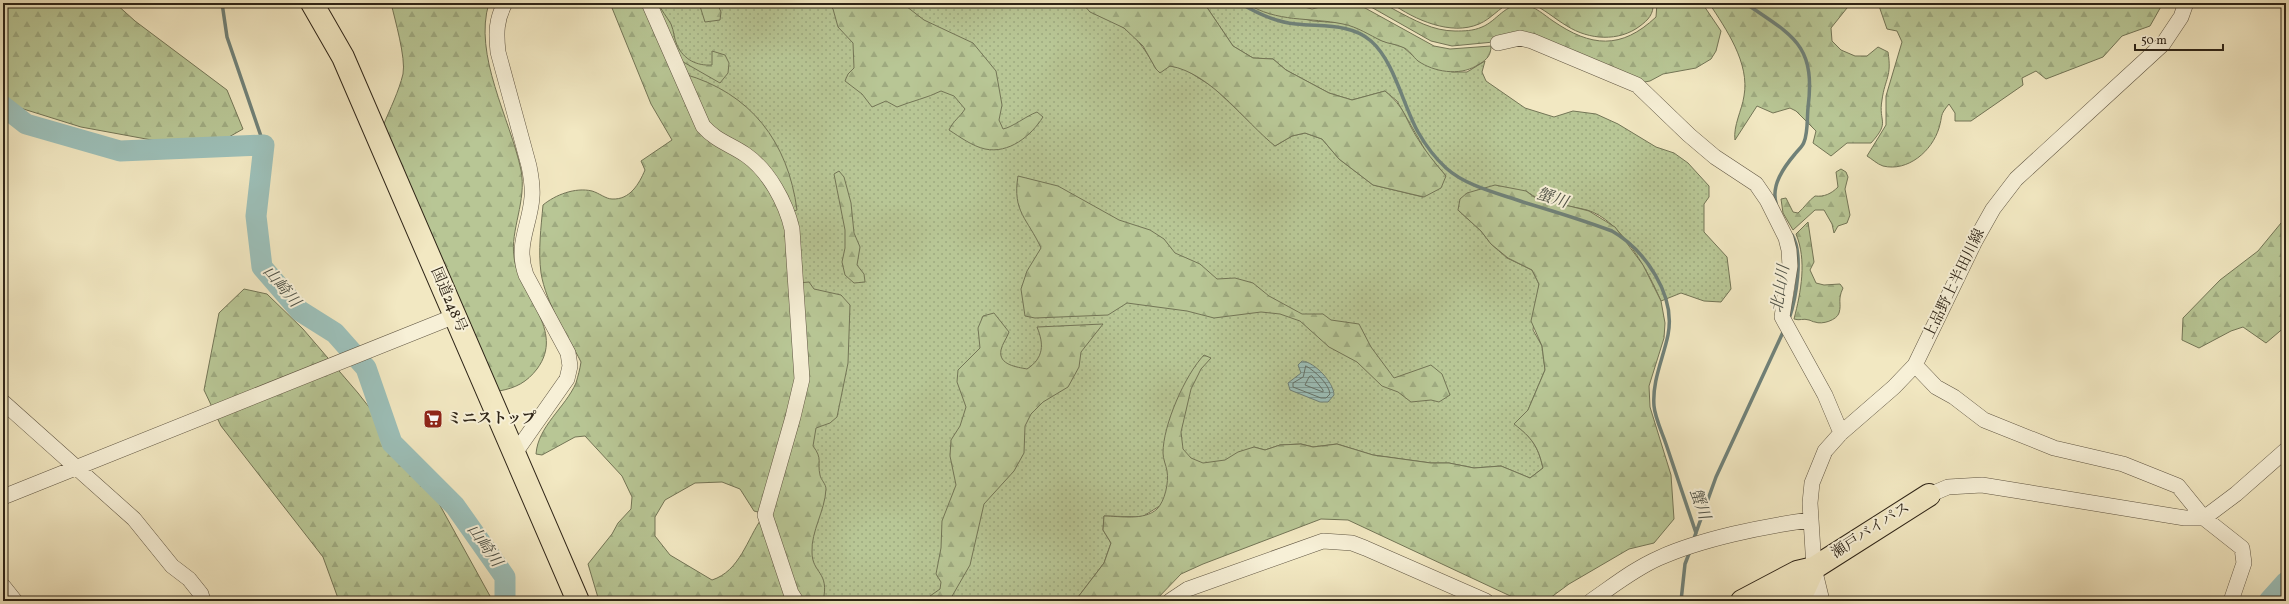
<svg xmlns="http://www.w3.org/2000/svg" width="2289" height="604" viewBox="0 0 2289 604" font-family="Vollkorn,'Noto Serif JP',serif">
<defs>
<pattern id="green-dots" width="8" height="8" patternUnits="userSpaceOnUse"><rect width="8" height="8" fill="#b8c695"/><path d="M2 2h.1M6 6h.1" fill="none" stroke="#9eaa80" stroke-width="1.8" stroke-linecap="round"/></pattern>
<pattern id="forest-firs" width="22" height="20" patternUnits="userSpaceOnUse"><rect width="22" height="20" fill="#b8c695"/><path d="M5 1l3.5 6h-7zM16 11l3.5 6h-7z" fill="#9eaa80"/></pattern>
<pattern id="water-rules" width="6" height="5" patternUnits="userSpaceOnUse"><rect width="6" height="5" fill="#9cbfb8"/><path d="M0 2.5h6" fill="none" stroke="#809b95"/></pattern>
</defs>
<rect width="100%" height="100%" fill="#f2e8c2"/>
<filter id="stains"><feTurbulence type="fractalNoise" baseFrequency=".005" numOctaves="4"/><feColorMatrix values="0 0 0 0 .2 0 0 0 0 .09 0 0 0 0 .02 0 0 0 .5 -.17"/></filter>
<radialGradient id="worn" r=".72"><stop offset=".6" stop-color="#630" stop-opacity="0"/><stop offset="1" stop-color="#630" stop-opacity=".3"/></radialGradient>
<path fill="url(#green-dots)" stroke="#737556" d="M653,3H1082C1094,17 1109,17 1124,28C1138,38 1148,54 1156,69L1170,66L1183,68L1213,87L1275,146L1292,136L1305,133L1322,139L1339,159L1373,185L1423,197L1446,176L1428,155L1397,101L1385,91L1352,100L1329,93L1286,70L1273,59L1253,58L1233,46L1204,3H1246L1251,6L1313,21L1343,23L1360,28L1380,40L1403,47L1419,61L1452,72H1467L1485,61L1482,72L1486,81L1525,108L1554,117L1573,111L1596,114L1618,124L1656,147L1674,153L1688,163L1709,186V197L1704,204V232L1727,257L1731,289L1721,302L1704,301L1681,293L1661,301C1648,271 1621,220 1587,210C1568,205 1542,204 1526,191L1458,210L1481,231L1491,244L1507,258L1532,270L1539,284L1533,330L1542,346L1545,370L1528,410L1515,424C1532,438 1538,446 1543,468L1530,478L1501,466L1474,468L1449,463H1431L1373,455L1337,444L1313,447L1301,444L1280,445L1265,450L1254,447L1142,517L1104,516L1103,530L1111,543L1104,563L1075,601H798L719,136Z"/>
<path fill="url(#forest-firs)" stroke="#737556" d="M3,3H115L135,21L227,90L243,129L206,150L81,127L17,107L3,99Z
M391,3H489C473,55 510,118 521,170C527,201 510,230 514,257C519,296 566,330 537,369C527,382 516,388 499,391L383,126C390,109 399,91 403,74C406,58 395,20 391,3Z
M610,3H644L700,127L746,159L783,210L800,369L762,513L754,511L740,489L722,482L695,483L665,500L655,517V536L670,555L712,580C740,571 747,539 762,518L793,601H599L588,564L612,534L618,523L631,509L632,497L622,476L585,436L575,437L542,455L536,454C538,426 565,408 576,383C578,376 580,369 581,362C567,334 546,304 541,273C538,250 541,228 543,205C555,195 575,187 592,191C599,193 606,199 612,199C630,200 639,184 645,170L641,161L672,140L651,104Z
M653,3H658C661,10 667,17 671,24C674,31 674,39 677,45C684,60 697,66 712,65V51L725,55L729,63L728,73L720,83L678,59Z
M699,3H717L721,12L720,20L705,22Z
M828,3H902L924,20L973,43L996,71L1002,105L999,120L1003,129C1013,127 1026,116 1037,112L1043,117C1031,136 1009,154 985,149C972,146 960,137 949,130C953,121 960,117 965,109L954,96L941,91C927,98 912,101 897,107L886,101L872,107L862,94L845,81L848,74L854,68L853,43L838,27L833,9Z
M1082,3H1204L1233,46L1253,58L1273,59L1286,70L1329,93L1352,100L1385,91C1405,108 1404,116 1416,136C1425,151 1435,163 1446,176L1441,188L1424,197L1373,185L1339,159L1322,139L1305,133L1292,136L1275,146C1244,121 1211,73 1170,66L1160,73L1156,69L1143,46L1124,28L1090,12Z
M1246,3H1289L1312,9L1336,3H1356L1434,46L1450,49L1491,46C1491,57 1485,61 1476,66C1459,76 1434,72 1418,61C1413,57 1409,49 1402,47C1396,44 1389,44 1382,41C1369,35 1358,27 1343,24C1310,17 1277,23 1246,3Z
M1364,3C1369,3 1376,2 1382,3C1386,4 1391,8 1395,10C1414,20 1433,31 1455,31C1464,31 1473,31 1482,27C1497,21 1505,3 1524,5C1535,6 1544,15 1553,21C1591,47 1621,50 1656,17L1657,3H1702L1721,31L1716,51L1711,59L1696,68L1663,74L1650,81L1639,83L1587,60L1504,41L1452,46L1431,41Z
M1391,3H1510C1499,8 1491,19 1479,24C1451,36 1415,20 1391,3Z
M1530,3H1653C1654,14 1648,20 1640,26C1619,42 1589,40 1567,26C1555,19 1543,8 1530,3Z
M1709,3H1851L1831,28L1832,41L1841,50L1855,56H1867L1878,47L1888,52C1892,77 1885,78 1882,100C1878,123 1891,121 1871,143H1847L1831,156L1813,143L1816,131L1796,111L1790,108L1773,113L1757,106L1735,140C1733,126 1742,110 1744,96C1750,63 1726,29 1709,3Z
M1878,3H2163L2150,26L2122,36L2103,57L2046,79L2036,71L2022,78L2023,85L1971,121H1955V113L1949,104C1939,116 1943,115 1939,128C1932,151 1908,172 1883,166C1877,164 1872,159 1867,156L1886,125V96L1902,42L1897,31L1887,29Z
M684,74C751,93 788,142 797,210L792,212L780,191L708,127Z
M1841,169L1846,172L1848,177L1845,189L1850,215L1847,223L1838,226L1834,233L1832,224L1824,210H1815L1793,230L1783,213L1781,199L1786,198L1793,212L1798,213C1805,207 1808,201 1815,196C1824,197 1831,194 1838,187L1836,172Z
M839,171L844,177L851,203L854,233L860,247L857,265L864,274L865,282L854,283L845,275L842,262L845,248V230L834,174Z
M1018,176L1058,186L1119,220L1150,230L1164,239L1175,253L1200,264L1217,279L1235,278L1253,283L1269,296L1302,314H1323L1331,320L1359,324L1371,347L1394,378L1431,365L1442,374L1450,395L1439,402L1431,400L1411,402L1398,392L1382,386L1357,362L1329,347L1300,321L1280,314L1261,312L1214,318L1187,311L1127,303L1108,315L1035,318L1025,316L1021,289L1027,271L1041,248C1028,219 1012,212 1018,176Z
M1495,185L1526,191L1534,197L1589,211L1615,227L1643,265L1661,301L1665,323L1664,338L1649,386L1650,407L1671,475L1674,519L1654,543L1629,549L1569,584L1546,601H1521L1348,520L1321,519L1203,564L1181,574L1155,601H1075L1104,563L1111,543L1103,530L1104,516C1120,516 1144,521 1157,509C1165,501 1169,482 1167,471C1166,465 1163,459 1163,453C1163,425 1185,375 1204,355L1211,358L1201,369L1191,389L1181,432L1183,449L1191,458L1203,463L1225,460L1238,452L1254,447L1265,450L1280,445L1301,444L1313,447L1337,444L1373,455L1431,463H1449L1474,468L1501,466L1530,478L1543,468C1538,446 1532,438 1514,424L1528,410L1545,370L1542,346L1531,321L1539,284L1532,270L1508,258L1491,244L1481,231L1458,210L1460,199L1467,193Z
M2286,217V326L2266,343L2243,327L2231,331L2199,348L2182,340L2183,318L2220,280L2258,251Z
M1808,222L1814,262L1810,270L1816,283L1824,285L1840,284L1843,288C1837,301 1842,303 1839,313C1837,320 1822,325 1815,322C1813,322 1810,320 1809,320C1803,318 1800,321 1794,319C1801,292 1807,260 1796,234Z
M809,282L814,289L841,295L850,305L848,363L837,417L830,423L816,428L813,446C823,459 817,462 820,475C821,480 826,484 826,489C825,511 811,531 812,552C812,574 830,571 823,601H798L766,516L797,415L798,283Z
M244,289L267,294L303,329L358,393L426,480L490,596L489,601H339L323,557L221,426L204,390L219,313Z
M994,313L1009,332C1007,338 1002,344 1001,350C998,365 1017,367 1027,369C1044,358 1044,344 1037,327L1103,324L1081,352L1079,367L1068,387L1043,402L1031,414L1025,426L1024,453L1014,471L984,504L970,565L951,598L947,601H923L940,589L941,582L936,574L941,548L942,521L956,485L950,456L951,440L960,426L966,407L957,382L958,370L980,348L978,328L983,316Z"/>
<path fill="url(#water-rules)" stroke="#708178" d="M1302,361C1315,362 1334,383 1334,395L1328,402H1320L1290,390L1288,383L1301,373L1298,365Z"/>
<g fill="none" stroke-linecap="round" stroke-linejoin="round">
<path stroke="#657268" stroke-width="1" d="M1306,366C1315,371 1329,384 1330,394L1326,398H1321L1293,387V383L1303,377Z
M1312,376L1323,390V392L1305,385L1309,377Z"/>
<path stroke="#708178" stroke-width="3.5" d="M222,3L227,37L264,145
M1240,3C1258,14 1275,22 1296,24C1321,27 1351,23 1371,41C1394,61 1403,105 1418,132C1426,146 1434,157 1446,168C1466,186 1497,193 1523,202C1553,211 1583,220 1612,231C1645,250 1676,295 1668,335C1663,359 1652,381 1654,406C1655,418 1662,432 1666,444C1676,474 1686,504 1696,533
M1745,3C1793,36 1816,44 1808,108C1807,118 1808,133 1804,142C1803,146 1798,150 1795,154C1784,167 1771,185 1776,203
M1789,319C1796,299 1804,254 1792,235
M1693,541L1716,477L1784,330
M1681,601L1685,564L1690,551"/>
<path stroke="#9cbfb8" stroke-width="21" d="M3,106L26,124L120,151L264,145L256,216L262,267L300,311L335,333L366,368L392,443L455,506L505,577V601
M2269,601L2286,582"/>
<g stroke="#5f5542" stroke-width="16">
<path id="minor" d="M505,3C496,20 496,33 498,52L529,166C531,176 533,186 532,197C530,226 515,245 526,275L568,353L570,366L567,379L515,453
M649,3L703,126C716,141 730,144 746,155C769,171 786,203 792,229L802,379L793,417L765,515L791,593L796,601
M1498,43L1520,38L1532,41L1637,85L1689,135L1715,157L1756,184L1767,200L1786,238L1789,250L1790,266L1782,317L1825,395L1841,433
M1915,365L1936,387L1954,397L1984,420L2054,448L2123,464L2178,486L2204,518L2242,548L2244,563L2231,601
M3,402L134,519L172,566L189,579L201,594L203,601
M1929,495L1948,487L1982,485L2185,518H2204L2236,494L2286,450
M3,497L455,316
M3,586L15,601
M1170,601L1188,589L1323,541L1352,543L1365,548L1486,601
M1591,601C1613,586 1634,569 1659,558C1701,539 1764,526 1810,520
M1822,601L1814,568L1810,503L1812,483L1825,451L1841,433L1894,387L1915,365L1975,241L1993,209L2016,179L2163,44L2181,17L2186,3"/>
</g>
<g stroke="#2e2417" stroke-width="24">
<path id="highway" d="M312,3L343,57L578,601
M1742,601L1797,572L1814,568L1929,495
M1784,601L1804,590L1814,568"/>
</g>
<use href="#minor" stroke="#f7f0d7" stroke-width="15"/>
<use href="#highway" stroke="#f2e8c2" stroke-width="22"/>
</g>
<defs>
<g id="supermarket-square" transform="scale(1)"><rect x="-9" y="-9" width="18" height="18" rx="4" fill="#8f2418" stroke="#f7f0d7"/><path d="M-6-5.5h2.5l.6 2H6L4.5 2H-2.5L-4.4-4H-6ZM-1.5 3.2a1.3 1.3 0 1 0 .1 0ZM3 3.2a1.3 1.3 0 1 0 .1 0Z" fill="#fff"/></g>
</defs>
<g fill-rule="evenodd">
<use href="#supermarket-square" x="433" y="419"/>
</g>
<g text-anchor="middle" dominant-baseline="central" stroke-width="4" stroke-linejoin="round" paint-order="stroke">
<g font-size="15" fill="#2e2417" stroke="#f7f0d7">
<text transform="translate(1955 284) rotate(-64)">上品野上半田川線</text>
<text transform="translate(448 300) rotate(67)">国道248号</text>
<text transform="translate(1871 531) rotate(-33)">瀬戸バイパス</text>
</g>
<g font-size="15" font-weight="bold" fill="#2e2417" stroke="#f7f0d7" text-anchor="start">
<text x="447" y="419">ミニストップ</text>
</g>
<g font-size="16" font-style="italic" fill="#4f5247" stroke="#f7f0d7">
<text transform="translate(1552 199) rotate(18)">蟹川</text>
<text transform="translate(281 287) rotate(50)">山崎川</text>
<text transform="translate(1781 289) rotate(-81)">北山川</text>
<text transform="translate(1699 504) rotate(71)">蟹川</text>
<text transform="translate(484 546) rotate(55)">山崎川</text>
</g>
</g>
<rect width="2289" height="604" fill="none" stroke="#f2e8c2" stroke-width="16"/>
<rect x="4" y="4" width="2281" height="596" fill="none" stroke="#2e2417" stroke-width="2"/>
<rect x="8" y="8" width="2273" height="588" fill="none" stroke="#2e2417"/>
<path d="M2135 44v6h88v-6" fill="none" stroke="#2e2417" stroke-width="2"/>
<text x="2141" y="44" font-size="12" fill="#2e2417" stroke="#f7f0d7" stroke-width="3" paint-order="stroke">50 m</text>
<rect width="100%" height="100%" filter="url(#stains)"/>
<rect width="100%" height="100%" fill="url(#worn)"/>
</svg>
